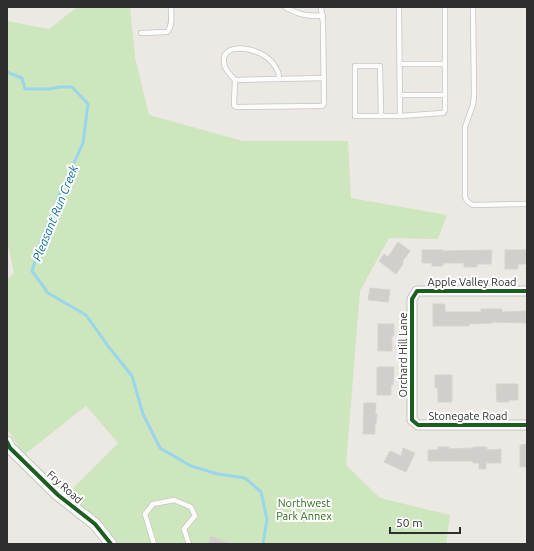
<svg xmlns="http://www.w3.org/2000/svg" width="534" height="551" viewBox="0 0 534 551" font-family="Ubuntu,sans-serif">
<rect width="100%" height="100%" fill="#ece8e4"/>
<path fill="#cee6be" d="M77,7H130L135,57L149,115L243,141H348L351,198L447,215L438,239L389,238L360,291L346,465L380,498L450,515L446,544H111L58,495L67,494L118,443L86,406L24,455L7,429V279L14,273L7,240V21L49,29Z"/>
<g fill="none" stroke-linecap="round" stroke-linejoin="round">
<path stroke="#99d6ec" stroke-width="3" d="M7,72L22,78L25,89H49L60,87H72L88,104L83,143L59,196L41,241L32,271L48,293L86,315L108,346L132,376L143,414L160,448L191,466L218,474L245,478L261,492L267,519L263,544"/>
</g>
<path fill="#d1cecb" stroke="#d7d4d0" d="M398,242L410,251L402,262L403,264L396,274L379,261L384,254L388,257Z
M422,250H443V251L492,250L491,264H477V267H464V263H443V266H432V263H422Z
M505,250H527V264H518V269H505Z
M370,288L390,290L388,302L368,300Z
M433,304H445V312H481V309H502V312L527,311V323L492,322V323L469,324V326H433Z
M378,324H394V336H392V351H378Z
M377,367H394L393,385H391V395H377Z
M435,375H452V402H438V388H435Z
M496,384H518V400H509V402H497Z
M364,403H376L375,414H377L376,424H375V434H363Z
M527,444V467H520V445Z
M438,447H449V449L473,448V447H487V450L501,449V463H486V469H479V463H473V461H428V450H438Z
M403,448L415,453L406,472L384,462L390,451L401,456Z
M211,536L230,544H208Z"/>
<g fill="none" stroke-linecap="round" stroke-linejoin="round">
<g stroke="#c5c4c5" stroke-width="6">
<path id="service" d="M285,7C299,15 306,16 323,16
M321,7L323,23L324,104L322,106L236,107L234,105L235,80L324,78
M399,7L400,116L443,113L445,110V7
M473,7L474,96L473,105L465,127V196C466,201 468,203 473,205L527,204
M141,33L167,32C173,26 171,15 171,7
M400,64H445
M235,80C232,76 227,72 225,67C224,64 223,59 225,55C232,43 256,50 265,56C269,59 275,65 277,70C279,72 279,76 279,79
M400,95H445
M381,116L380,66H355V116H400
M154,544L145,514L153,504L174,500L191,507L195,516L184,529L189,544"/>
</g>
<g stroke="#c5c4c5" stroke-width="11">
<path id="minor" d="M527,291H417L412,299V420L418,425H527"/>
</g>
<g stroke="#c5c4c5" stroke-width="13">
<path id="tertiary" d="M7,442L10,448L58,495L95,524L111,544"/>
</g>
<use href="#service" stroke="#fcfcfb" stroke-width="4.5"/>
<use href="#minor" stroke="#fcfcfb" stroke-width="9"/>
<use href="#tertiary" stroke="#fcfcfb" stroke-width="11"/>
<g stroke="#fff" stroke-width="6">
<path id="cycleway" d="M527,291H417L412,299V420L418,425H527
M7,442L10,448L58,495L95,524L111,544"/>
</g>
<use href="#cycleway" stroke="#1b5e20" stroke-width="4"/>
</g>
<g text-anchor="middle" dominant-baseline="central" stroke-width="4" stroke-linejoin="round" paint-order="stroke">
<g font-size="11" fill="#2e2e2e" stroke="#fff">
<text x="472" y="282">Apple Valley Road</text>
<text transform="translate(403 355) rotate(-90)">Orchard Hill Lane</text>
<text x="468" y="416">Stonegate Road</text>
<text transform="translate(65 487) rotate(42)">Fry Road</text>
</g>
<g font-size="11" fill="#2c6e1b" stroke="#fff">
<text x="304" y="503">Northwest<tspan x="304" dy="13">Park Annex</tspan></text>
</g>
<g font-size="12" font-style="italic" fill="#0d6fa3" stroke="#fff">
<text transform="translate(55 213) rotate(-68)">Pleasant Run Creek</text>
</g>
</g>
<rect width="534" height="551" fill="none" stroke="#2e2e2e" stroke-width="16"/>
<path d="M390 527v6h70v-6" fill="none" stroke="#2e2e2e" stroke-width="2"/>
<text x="396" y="527" font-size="12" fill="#2e2e2e" stroke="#ffffff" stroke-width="3" paint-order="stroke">50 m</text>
</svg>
